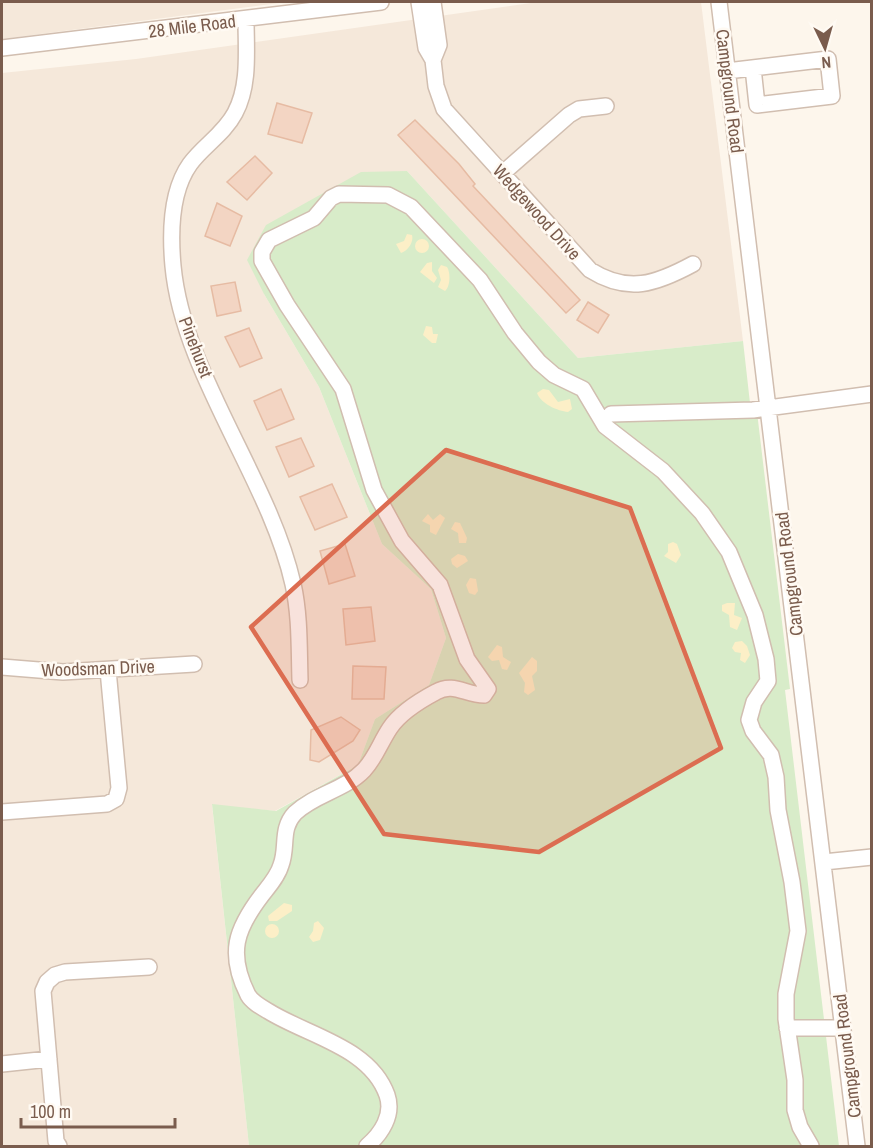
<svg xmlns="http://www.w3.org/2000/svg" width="873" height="1148" viewBox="0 0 873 1148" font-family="'Archivo Narrow',sans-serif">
<rect width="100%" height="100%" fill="#fdf6ec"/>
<path fill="#f5e8da" d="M2,2H287L2,39Z
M538,2H701L743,341L578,358L407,171L264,294L319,387L382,544L431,589L446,638L429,685L375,719L358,765L275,811L212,805L249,1146H2V73L136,59Z"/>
<path fill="#d8ecc9" d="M407,171L578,358L743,341L751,412H757L790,689L785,690L839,1146H249L212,804L276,811L358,765L375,719L429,685L446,638L431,589L382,544L319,387L264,294L247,260L266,225L361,172Z"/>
<path fill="#fcefc7" d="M407,234L412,235C414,242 408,251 401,253L396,244L404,241Z
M415 246a7 7 0 1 1 14 0a7 7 0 1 1-14 0Z
M432,262V271L437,278L434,283L420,272L427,263Z
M441,265L447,267C451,273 450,287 445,291L438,287L441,280L438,270Z
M426,326L432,327L433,334H438L436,343H432L423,335Z
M543,389L549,390L558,402L570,399L572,409L568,412C558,411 541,404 537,393Z
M428,514L433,520L440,514L445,518L436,535L430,532V525L422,521Z
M455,522L460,523L467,538L466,543H459L458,533L451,529Z
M673,542L677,544L681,555L676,563L664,556L668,552V544Z
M458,554L465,556L468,561L457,568L452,564L451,559Z
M470,578L476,579L478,591L475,595L469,593L466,585Z
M727,603H735L734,615L742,618L737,630L730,627L729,615L722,611V605Z
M742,641L747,646L750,655L745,663L740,660L741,653L735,652L732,648L735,642Z
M497,645L502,647L503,657L511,662L507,670L502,669L499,660L492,661L488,657Z
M532,657L537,661V671L532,676L535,690L528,695L524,692L525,683L519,673Z
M284,903L292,905V911L277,921H269L268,916Z
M318,921L324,928L320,940L313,942L309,937L313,931L314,923Z
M265 931a7 7 0 1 1 14 0a7 7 0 1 1-14 0Z"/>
<path fill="#f3d5c3" stroke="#e6bba3" stroke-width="1.5" d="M277,103L312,113L302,143L268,134Z
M415,120L459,164L475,184L473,186L580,300L566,313L398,135Z
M255,156L272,173L247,200L227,182Z
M217,203L242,216L230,246L205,236Z
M235,282L241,311L217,316L211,286Z
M588,302L609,315L598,333L577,320Z
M249,328L262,358L240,367L225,337Z
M281,389L294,419L267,430L254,401Z
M301,438L314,466L289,477L276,447Z
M332,484L347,517L315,530L300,497Z
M345,544L355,576L329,584L320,551Z
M371,607L375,641L346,645L343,609Z
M353,666L386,667L384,699H352Z
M341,717L360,730L353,741L319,762L310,760L311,730Z"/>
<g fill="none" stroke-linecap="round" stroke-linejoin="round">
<g stroke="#d1beb0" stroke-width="18">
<path id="minor" d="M419,2L426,48L433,60L436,86L444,109L590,270C628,294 656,284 693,264
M433,2L439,45L433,60
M719,2L857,1146
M246,19C246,50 250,85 235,113C224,134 203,146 190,164C170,192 170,233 173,266C183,374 269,478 293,584C300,615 299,648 300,680
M2,48L381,2
M727,71L828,59L832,96L757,105L753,68
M503,173L569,115L579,109L606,106
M611,414L753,410L872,394
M2,667L63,672L194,664
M2,812L107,804L116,799L119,788L108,670
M824,862L872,857
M787,1028H843
M2,1064L49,1059
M59,1146L56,1141L43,991L47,982L55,975L65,972L149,967
M367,1146C381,1134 394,1115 387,1095C370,1047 308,1036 268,1011C261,1007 252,1002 248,995C227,953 236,929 262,895C269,886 278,876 281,865C288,847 280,829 295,813C315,794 345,790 364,770C376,757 380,743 390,728C400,713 419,701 436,692C453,682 466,695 484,695L488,689L467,659L440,585L402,541L374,490L343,389L287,305L262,261V252L269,240L314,218L331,198L339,194L388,195L411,207L480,280L515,333L539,362L554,375L583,389L605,426L663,471L702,513L729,552L755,615L766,659L768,681L754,702L749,720L753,731L771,755L776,777L778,810L792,882L798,931L786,994V1019L795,1080V1110L800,1127L811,1146"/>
</g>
<use href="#minor" stroke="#fff" stroke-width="15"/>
</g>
<path fill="#dc6d51" fill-opacity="0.2" stroke="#dc6d51" stroke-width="4.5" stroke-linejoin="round" d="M446,450L630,508L721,748L539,852L384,834L251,627Z"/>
<g text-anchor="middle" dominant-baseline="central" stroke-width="5" stroke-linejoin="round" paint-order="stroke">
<g font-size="18" fill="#7a5c4d" stroke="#fffaf3">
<text transform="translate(192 26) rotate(-7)">28 Mile Road</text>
<text transform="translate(730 91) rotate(83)">Campground Road</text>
<text transform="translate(537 212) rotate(48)">Wedgewood Drive</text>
<text transform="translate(196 347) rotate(69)">Pinehurst</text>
<text transform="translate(789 574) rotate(-97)">Campground Road</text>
<text transform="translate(98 668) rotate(-2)">Woodsman Drive</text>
<text transform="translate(847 1056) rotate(-97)">Campground Road</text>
</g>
</g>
<rect width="873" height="1148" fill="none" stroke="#7a5c4d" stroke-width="6"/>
<g transform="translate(825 48) rotate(175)" stroke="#fffaf3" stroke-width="4.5" paint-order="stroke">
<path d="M0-4.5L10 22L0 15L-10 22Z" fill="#7a5c4d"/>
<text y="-9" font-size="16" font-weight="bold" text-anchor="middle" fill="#7a5c4d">N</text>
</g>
<path d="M21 1118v9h154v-9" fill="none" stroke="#7a5c4d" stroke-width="3"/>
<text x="30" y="1118" font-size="18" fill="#7a5c4d" stroke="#fffaf3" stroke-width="4.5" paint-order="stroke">100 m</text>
</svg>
